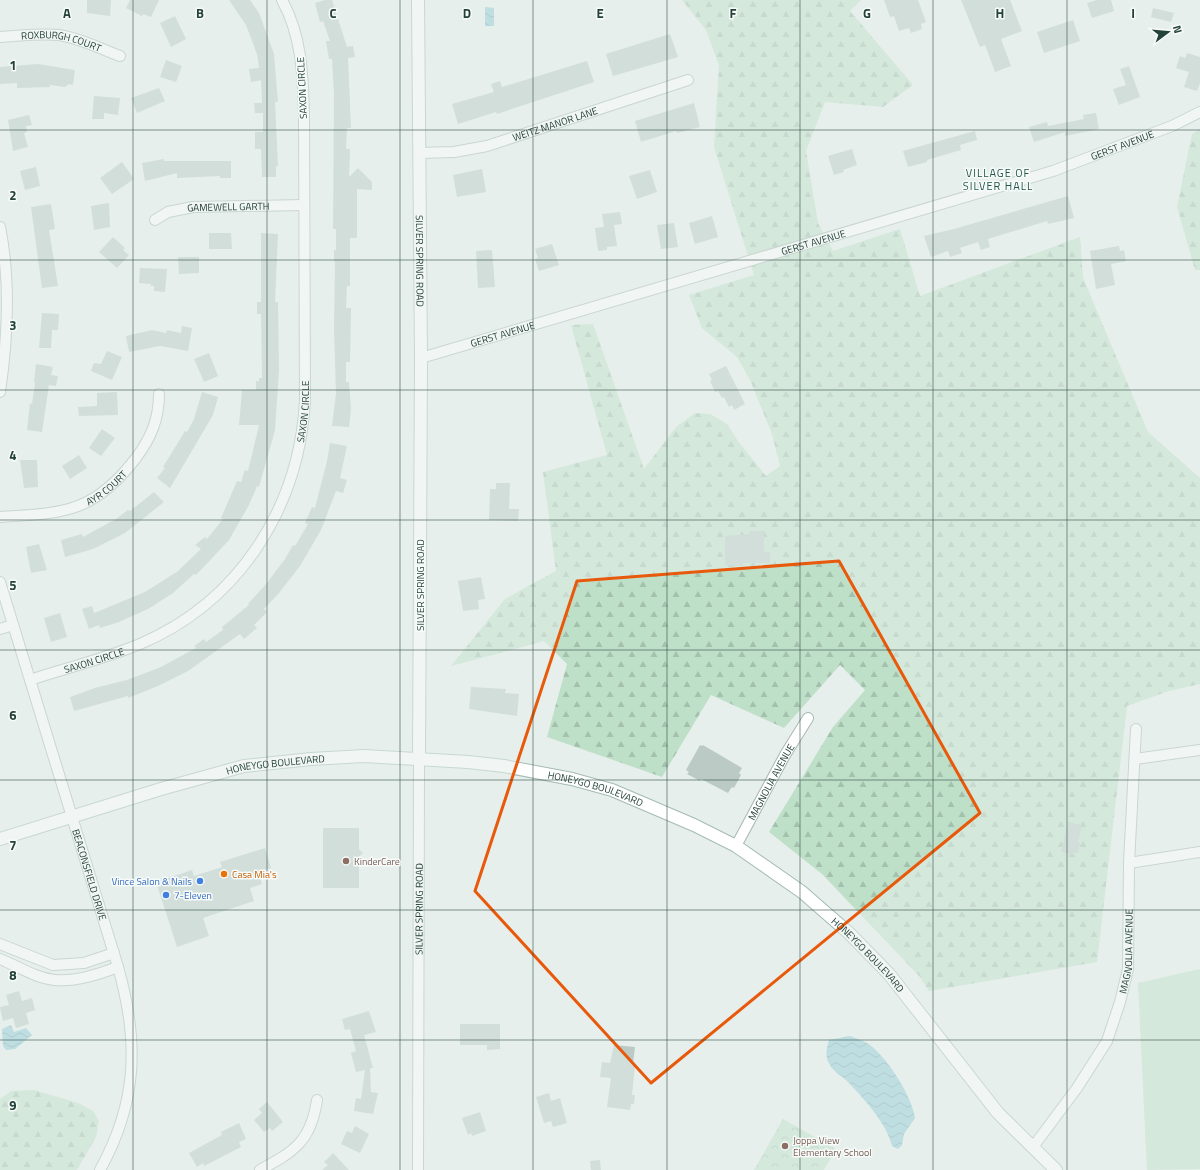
<svg xmlns="http://www.w3.org/2000/svg" width="1200" height="1170" viewBox="0 0 1200 1170" font-family="'Titillium Web',sans-serif">
<defs>
<pattern id="forest-firs" width="22" height="20" patternUnits="userSpaceOnUse"><rect width="22" height="20" fill="#bfe0c8"/><path d="M5 1l3.5 6h-7zM16 11l3.5 6h-7z" fill="#a4c1ad"/></pattern>
<pattern id="park-crowns" width="20" height="18" patternUnits="userSpaceOnUse"><rect width="20" height="18" fill="#bfe0c8"/><path d="M2 6a3 3 0 1 1 6 0M12 15a3 3 0 1 1 6 0" fill="none" stroke="#a4c1ad"/></pattern>
<pattern id="water-waves" width="16" height="10" patternUnits="userSpaceOnUse"><rect width="16" height="10" fill="#8ec9d4"/><path d="M0 5q4-4 8 0t8 0" fill="none" stroke="#74a5ad"/></pattern>
</defs>
<rect width="100%" height="100%" fill="#e6efeb"/>
<path fill="#bfe0c8" d="M1200,969V1169L1147,1170L1138,983Z"/>
<path fill="url(#forest-firs)" d="M682,0H861L850,11L913,85L883,107L825,102L806,151L818,223L833,251L900,229L920,296L1080,237L1083,278L1148,432L1200,478V684L1169,691L1127,706L1097,962L929,991L920,977L822,874L769,832L833,727L865,690L840,665L784,728L711,695L662,777L547,737L567,664L544,641L451,666L505,599L556,571L543,472L607,455L571,325L593,324L644,469L676,427L695,413L710,414L727,424L738,441L766,476L780,466L772,434L750,380L737,357L702,328L689,295L754,275L714,147L719,65L706,30Z
M1200,129V270H1195L1177,207L1192,134Z
M34,1090L78,1103L93,1111L99,1121L96,1137L77,1170H0V1099L11,1091Z"/>
<path fill="url(#park-crowns)" d="M783,1119L836,1149L824,1170H754Z"/>
<path fill="url(#water-waves)" d="M485,7L494,8V26H485Z
M11,1025L14,1032L26,1028L32,1035L15,1049L6,1050L3,1046L2,1029Z
M850,1036C855,1038 862,1040 867,1043C886,1055 912,1096 915,1118L904,1134L902,1145L898,1149L892,1146C887,1124 865,1100 849,1083C842,1075 832,1072 828,1061C825,1055 827,1047 829,1040Z"/>
<path fill="#bbcac4" d="M87,0H111L110,16L87,13Z
M130,0H159L151,17L143,14L142,16L126,8Z
M229,0H250L259,13L274,54L278,102H275L278,166H276V177H262L261,149H255V132H263V113H255L254,103H262L261,80L251,82L249,69L259,68L257,54L246,25Z
M325,0H332L347,47L353,46L355,57L348,58L351,128H347L346,149H350L349,177L358,168L372,182V190L357,189V238H350V286H347L346,308H351L350,362H346V382H349L351,409L349,427L332,426L336,394L334,327L335,262H334V250H336V229H333L334,95L332,59H329L326,41H330L323,21L320,22L315,3Z
M884,0H918L926,22L921,24L922,29L911,33L909,28L899,31L894,16L890,17Z
M961,0H1010L1022,31L1001,39L1011,66L995,72L985,45L980,47Z
M1097,0H1111L1114,11L1092,18L1087,3Z
M1153,8L1174,13L1171,22L1151,17Z
M175,16L186,39L171,47L160,23Z
M1073,20L1080,41L1044,53L1037,32Z
M670,34L678,57L613,76L606,54Z
M1187,53L1200,57V83L1197,91L1184,87L1189,72L1176,68L1180,56L1185,58Z
M166,60L182,66L176,82L160,77Z
M587,61L594,82L497,114L496,112L458,124L452,104L494,92L491,84L500,81L502,87Z
M38,64L75,70L73,85L69,84L65,87L50,85V87L17,88V83L0,84V67Z
M1129,66L1140,97L1119,105L1113,89L1126,85L1120,69Z
M159,88L165,101L137,113L131,98Z
M94,96L120,98L118,115L104,113V119H92Z
M694,103L700,127L677,133L676,131L641,142L635,121Z
M1096,113L1099,129L1065,136V132L1034,142L1029,127L1047,122L1048,126L1084,119L1083,115Z
M29,115L32,125L26,126L27,132L24,133L28,147L13,151L8,120Z
M975,131L977,140L960,145L961,150L927,160V162L908,167L903,151Z
M852,149L857,165L843,170L844,172L834,175L828,156Z
M164,159V161H231V178H220V176L177,178V173L145,181L142,163Z
M122,162L134,179L112,194L100,178Z
M36,167L40,186L25,190L20,171Z
M482,169L486,192L457,197L453,175Z
M650,170L657,192L637,199L629,176Z
M1068,196L1074,218L1048,224L1047,221L988,239L990,247L981,250L978,242L960,248L962,253L950,257L948,251L931,257L924,236L954,229Z
M109,203L110,227L94,230L91,206Z
M51,204L55,229L49,230L58,286L42,288L31,207Z
M620,212L622,224L614,225L617,246L607,247V250L598,251L595,228L604,227L602,214Z
M712,216L718,237L695,244L689,223Z
M674,223L678,247L661,249L657,225Z
M209,233H231L232,249H209Z
M261,233L278,234L275,302H278L279,370L275,430L259,487L257,486L249,505L229,540L196,575L194,574L173,593L148,609L119,622L100,628L99,625L89,629L82,609L92,606L94,613L145,592L178,571L201,549L195,545L205,537L207,539L223,519L221,518L237,481L241,482L245,470L248,471L259,425H239L242,390H256V381H259V378H262L261,314H257V302H261Z
M113,237L125,248L123,250L129,255L117,268L99,252Z
M552,244L559,265L539,271L535,259L538,258L535,249Z
M1119,246L1120,251L1124,250L1126,261L1111,264L1115,285L1096,289L1090,251Z
M492,250L495,287L478,288L476,251Z
M178,257H199V273L179,274Z
M140,268L167,269L165,292L154,291V286H151V284L139,283Z
M42,313L59,314L58,330H52L51,348H39Z
M182,326L192,328L188,351L160,346L129,352L126,336L152,330L166,333L167,330L181,333Z
M107,351L122,357L112,380L91,371L94,363L101,364Z
M209,353L218,376L204,382L194,359Z
M36,364L53,367L51,375L58,376L56,386L49,385L42,432L27,430L30,403L32,404L35,383L34,382Z
M726,366L745,404L734,410L732,405L729,407L724,397L722,398L718,391L715,392L710,381L712,380L709,374Z
M117,392L118,415L79,416L78,407L97,406V393Z
M202,392L218,397L213,415L170,488L157,478L165,468L163,467L185,431L187,432L194,419Z
M102,429L115,438L101,456L89,448Z
M330,443L347,446L340,478L347,480L343,493L336,491L321,530L300,566L279,593L264,609L267,612L254,625L257,628L244,639L240,634L188,671L158,686L128,698V696L74,711L70,697L95,688L127,680L161,667L196,648L194,646L204,639L206,642L223,630L222,627L249,605L248,604L266,584L285,559L293,545L295,546L308,524L305,523L312,507L315,508L327,461Z
M79,455L87,468L70,479L62,466Z
M20,460H37L38,487L24,488Z
M496,483H510L509,509H519L518,521L489,520L490,489H496Z
M154,492L164,502L125,533L93,549L65,557L61,540L82,534L83,537L116,519L128,510L130,511Z
M749,531H764V552H770V563H743V566L725,565V536L749,534Z
M39,544L47,570L31,573L26,547Z
M481,577L485,599L478,600L479,609L463,611L458,581Z
M60,613L67,637L51,642L44,618Z
M471,687L506,689L505,693L519,694L517,716L469,709Z
M700,745L702,746L703,745L742,768L739,773L741,775L734,788L732,787L728,793L701,779L700,781L687,774L689,772L686,770Z
M1068,822L1082,825L1078,842L1080,843L1078,853L1074,852V855L1061,852Z
M323,828H359V849L363,853L359,857V888H323Z
M265,848L271,868L258,872L262,884L250,888L254,901L203,918L209,936L177,947L156,882L192,870L194,876L222,867L220,862Z
M19,991L22,1001L32,998L35,1010L26,1013L29,1024L16,1028L13,1018L3,1021L0,1007L9,1005L6,995Z
M369,1011L376,1032L364,1035L373,1068H370L371,1092L378,1093L373,1114L354,1111L356,1098L361,1099L365,1070L356,1072L351,1053L356,1051L350,1029L345,1030L342,1019Z
M460,1024H500V1049L487,1050V1045H460Z
M614,1045L635,1047L633,1063L635,1065L632,1095H635L634,1104H631L630,1110L607,1107L611,1078L600,1077L602,1062L610,1063Z
M549,1093L551,1101L560,1098L567,1123L553,1127L551,1121L544,1123L536,1097Z
M267,1102L283,1122L272,1131L270,1128L264,1132L254,1120L262,1113L259,1109Z
M480,1112L486,1131L472,1136L471,1133L468,1135L462,1118Z
M239,1123L246,1139L239,1142L241,1147L204,1166L203,1163L197,1167L189,1153L222,1135L221,1132Z
M355,1126L369,1134L360,1153L341,1144L347,1131L352,1133Z
M333,1153L349,1170H322L328,1165L324,1162Z
M600,1160L601,1170H591L590,1161Z"/>
<g fill="none" stroke-linecap="round" stroke-linejoin="round">
<g stroke="#a8b8b2" stroke-width="12">
<g id="minor">
<path id="s1" d="M0,37C19,36 39,33 59,35C80,38 101,49 120,56"/>
<path id="s2" d="M419,153L454,152L487,146L688,80"/>
<path id="s3" d="M155,220L168,212L193,207L304,205"/>
<path d="M0,227C11,282 8,337 0,392"/>
<path id="s4" d="M421,358L1053,171L1172,126L1200,112"/>
<path id="s5" d="M0,517C64,513 94,513 136,458C151,438 159,419 159,394"/>
<path id="s6" d="M0,582L118,967C139,1041 138,1101 100,1170"/>
<path d="M0,629L13,625"/>
<path id="s7" d="M30,680C66,668 104,659 140,644C239,602 299,508 305,401L304,115C303,76 302,36 282,0"/>
<path d="M1135,759L1200,750"/>
<path id="s8" d="M736,846L785,755L808,718"/>
<path d="M1129,863L1200,852"/>
<path d="M0,944L53,965L84,963L114,953"/>
<path d="M0,959C18,966 35,978 55,980C76,982 99,974 118,967"/>
<path id="s9" d="M1033,1147L1077,1088L1107,1041L1120,1002L1128,969L1129,863L1136,729"/>
<path d="M260,1170C295,1151 311,1141 317,1100"/>
<path id="s10" d="M418,1170L419,759"/>
</g>
</g>
<g stroke="#a4bbb3" stroke-width="14">
<g id="secondary">
<path id="s11" d="M418,0L421,358L419,759"/>
<path id="s12" d="M0,839L161,789L244,766L311,759L364,756L468,762L504,766L572,779L612,790L694,825L736,846L802,892L849,933L889,974L998,1113L1056,1170"/>
</g>
</g>
<use href="#minor" stroke="#fff" stroke-width="10"/>
<use href="#secondary" stroke="#fff" stroke-width="12"/>
</g>
<path d="M0 0H1200V1170H0ZM839,561L980,813L651,1083L475,891L577,581Z" fill="#e6efeb" fill-opacity=".55" fill-rule="evenodd"/>
<path fill="none" stroke="#e8590c" stroke-width="3" stroke-linejoin="round" d="M839,561L980,813L651,1083L475,891L577,581Z"/>
<path fill="none" stroke="#24423a" stroke-width="1" stroke-opacity="0.55" d="M133,0V1170M267,0V1170M400,0V1170M533,0V1170M667,0V1170M800,0V1170M933,0V1170M1067,0V1170M0,130H1200M0,260H1200M0,390H1200M0,520H1200M0,650H1200M0,780H1200M0,910H1200M0,1040H1200"/>
<g fill="#8d6e63" stroke="#f7fbf9" stroke-width="1.5">
<circle cx="346" cy="861" r="4"/>
<circle cx="785" cy="1146" r="4"/>
</g>
<circle fill="#e8710a" stroke="#f7fbf9" stroke-width="1.5" cx="224" cy="874" r="4"/>
<g fill="#3f7fe0" stroke="#f7fbf9" stroke-width="1.5">
<circle cx="200" cy="881" r="4"/>
<circle cx="166" cy="895" r="4"/>
</g>
<g text-anchor="middle" dominant-baseline="central" stroke-width="3" stroke-linejoin="round" paint-order="stroke">
<g font-size="10" fill="#24423a" stroke="#f7fbf9">
<text stroke="none"><textPath href="#s1" startOffset="62">ROXBURGH COURT</textPath></text>
<text transform="translate(302 88) rotate(-93)">SAXON CIRCLE</text>
<text stroke="none"><textPath href="#s2" startOffset="140">WEITZ MANOR LANE</textPath></text>
<text stroke="none"><textPath href="#s4" startOffset="733">GERST AVENUE</textPath></text>
<text stroke="none"><textPath href="#s3" startOffset="76">GAMEWELL GARTH</textPath></text>
<text stroke="none"><textPath href="#s4" startOffset="409">GERST AVENUE</textPath></text>
<text stroke="none"><textPath href="#s11" startOffset="261">SILVER SPRING ROAD</textPath></text>
<text stroke="none"><textPath href="#s4" startOffset="85">GERST AVENUE</textPath></text>
<text stroke="none"><textPath href="#s7" startOffset="415">SAXON CIRCLE</textPath></text>
<text stroke="none"><textPath href="#s5" startOffset="113">AYR COURT</textPath></text>
<text transform="translate(420 585) rotate(-90)">SILVER SPRING ROAD</text>
<text stroke="none"><textPath href="#s7" startOffset="67">SAXON CIRCLE</textPath></text>
<text stroke="none"><textPath href="#s12" startOffset="286">HONEYGO BOULEVARD</textPath></text>
<text stroke="none"><textPath href="#s8" startOffset="73">MAGNOLIA AVENUE</textPath></text>
<text stroke="none"><textPath href="#s12" startOffset="610">HONEYGO BOULEVARD</textPath></text>
<text stroke="none"><textPath href="#s6" startOffset="306">BEACONSFIELD DRIVE</textPath></text>
<text stroke="none"><textPath href="#s10" startOffset="261">SILVER SPRING ROAD</textPath></text>
<text stroke="none"><textPath href="#s9" startOffset="222">MAGNOLIA AVENUE</textPath></text>
<text stroke="none"><textPath href="#s12" startOffset="934">HONEYGO BOULEVARD</textPath></text>
</g>
<g font-size="10" fill="#785e54" stroke="#f7fbf9" text-anchor="start">
<text x="354" y="861">KinderCare</text>
<text x="793" y="1140">Joppa View<tspan x="793" dy="12">Elementary School</tspan></text>
</g>
<g font-size="10" fill="#c56008" stroke="#f7fbf9" text-anchor="start">
<text x="232" y="874">Casa Mia's</text>
</g>
<g font-size="10" fill="#366cbe" stroke="#f7fbf9" text-anchor="end">
<text x="192" y="881">Vince Salon &amp; Nails</text>
<text x="174" y="895" text-anchor="start">7-Eleven</text>
</g>
<g font-size="11" letter-spacing="1" fill="#1f5548" stroke="#f7fbf9">
<text x="998" y="173">VILLAGE OF<tspan x="998" dy="13">SILVER HALL</tspan></text>
</g>
</g>
<g font-size="13" text-anchor="middle" font-weight="bold" fill="#24423a" stroke="#f7fbf9" stroke-width="3" stroke-linejoin="round" paint-order="stroke">
<text x="67" y="18">A</text>
<text x="200" y="18">B</text>
<text x="333" y="18">C</text>
<text x="467" y="18">D</text>
<text x="600" y="18">E</text>
<text x="733" y="18">F</text>
<text x="867" y="18">G</text>
<text x="1000" y="18">H</text>
<text x="1133" y="18">I</text>
<text x="13" y="70">1</text>
<text x="13" y="200">2</text>
<text x="13" y="330">3</text>
<text x="13" y="460">4</text>
<text x="13" y="590">5</text>
<text x="13" y="720">6</text>
<text x="13" y="850">7</text>
<text x="13" y="980">8</text>
<text x="13" y="1110">9</text>
</g>
<g transform="translate(1168 32) rotate(74)" stroke="#f7fbf9" stroke-width="3" paint-order="stroke">
<path d="M0-3L7 15L0 10L-7 15Z" fill="#24423a"/>
<text y="-6" font-size="11" font-weight="bold" text-anchor="middle" fill="#24423a">N</text>
</g>
</svg>
